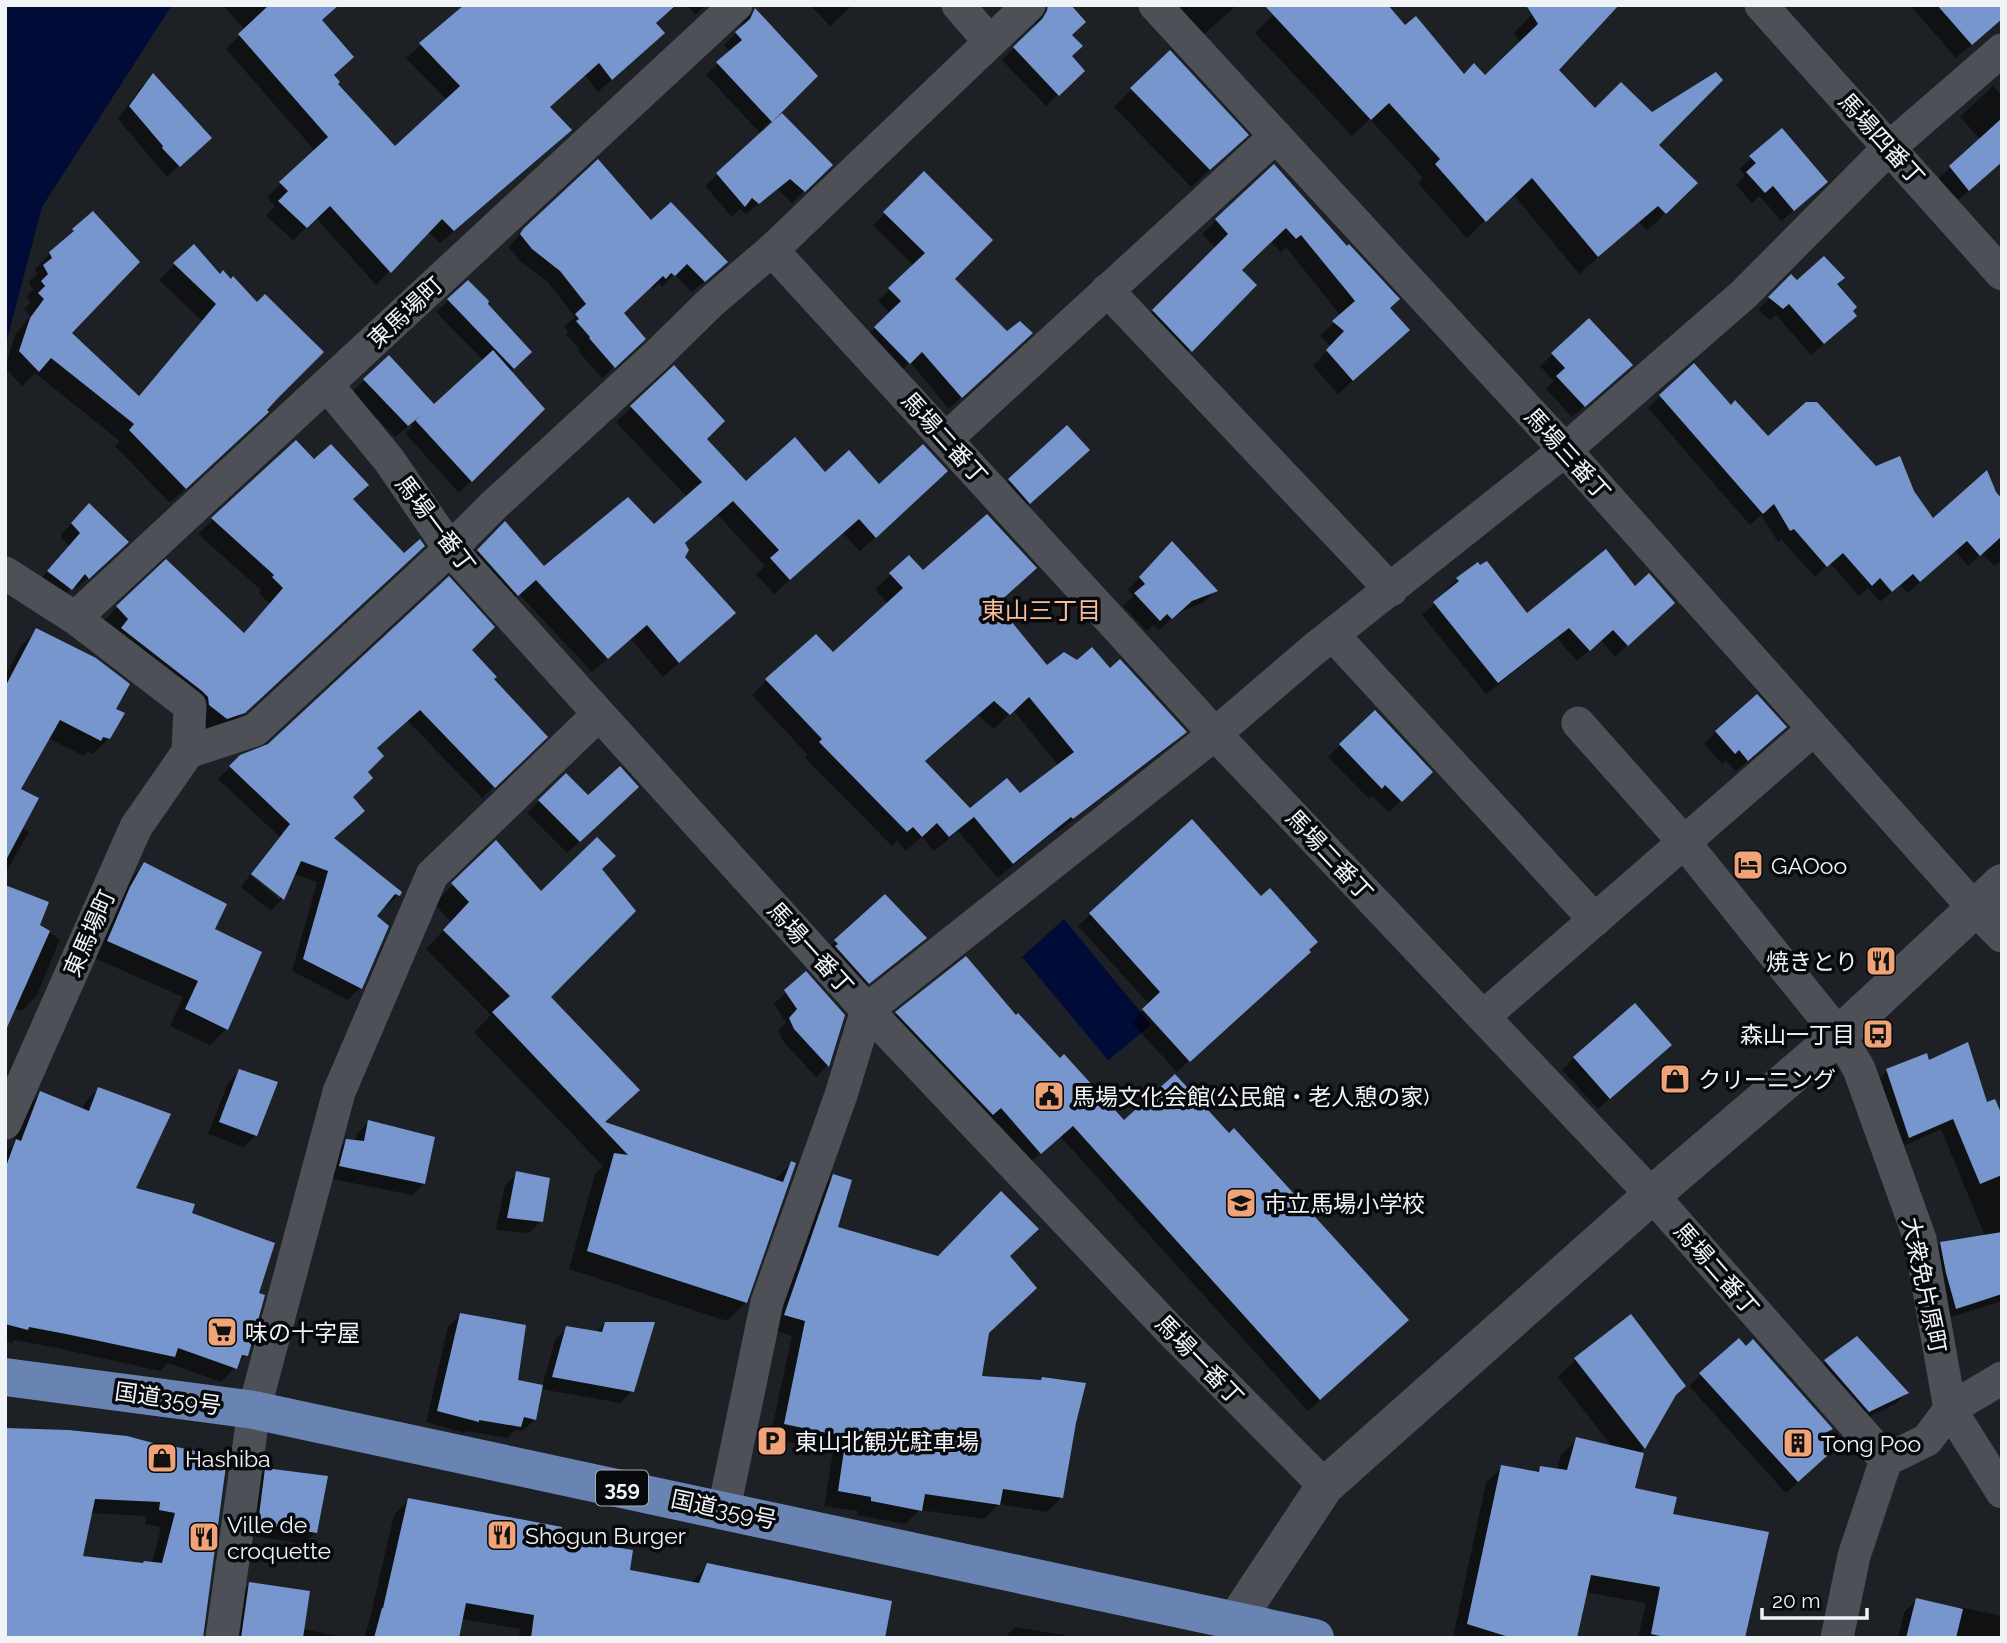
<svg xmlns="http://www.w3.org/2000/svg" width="2007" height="1643" viewBox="0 0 2007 1643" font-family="Raleway,'Noto Sans JP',sans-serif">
<rect width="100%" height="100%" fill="#1d2025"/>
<path fill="#000b38" d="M5,5H172L42,207L5,347Z
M1064,919L1151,1025L1108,1060L1022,957Z"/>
<path fill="#0007" fill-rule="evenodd" d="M223,5H340L321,21L332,76L336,84L395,149L447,100L406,58L467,5L654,24L649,46L598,92L585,75L549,108L569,130L556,144L440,243L428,232L376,285L316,218L293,240L266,216L275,206L267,197L315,151L226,49L245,30Z
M687,5H706L695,15Z
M810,5H853L830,26Z
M1159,5H1237L1194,43Z
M1541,5L1556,70L1595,111L1656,145L1696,183L1647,231L1639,222L1579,274L1513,194L1467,238L1418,183L1423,178L1370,119L1352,136L1255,33L1273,15L1405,27L1464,76L1484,78L1521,43L1514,33Z
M1910,5H2002V19L1956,58Z
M755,11L816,76L762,129L830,165L792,203L777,189L746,214L740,209L732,217L705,186L761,134L706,75L730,52L724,45L739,31L743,22Z
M1048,11L1070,57L1071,82L1046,106L1002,60L1031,32L1036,22Z
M153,76L197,149L167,177L118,119L141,87Z
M1993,86L2002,96V160L1957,201L1938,179L1981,140L1960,117Z
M1132,89L1228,153L1191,187L1114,107Z
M1782,131L1813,194L1781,221L1760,196L1752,203L1736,185L1745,175L1739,169Z
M1274,166L1388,308L1394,344L1338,394L1313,366L1331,346L1320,336L1341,316L1286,247L1281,252L1271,241L1240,270L1254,285L1176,364L1139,325L1216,249L1202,234Z
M924,174L953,279L1018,345L949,409L910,362L898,374L863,340L890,313L878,301L914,266L873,225Z
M92,213L70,333L137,397L202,321L159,280L194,246L219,276L276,398L251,427L170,503L115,446L120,441L35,373L22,386L5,368L15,335L30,316L24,309L31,302L26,297L33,290L29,282L37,274L35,269Z
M651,222L714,274L692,292L674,274L662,287L659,283L653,289L650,286L622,313L632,351L602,378L578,351L580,350L566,334L568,332L564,327L575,317L548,282L520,261L509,247L524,230Z
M1791,276L1796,282L1835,285L1843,328L1811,355L1776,315L1770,320L1758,310Z
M468,282L530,352L510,372L543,408L459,493L405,433L413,426L411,424L395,437L352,392L389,358L434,406L484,361L436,312Z
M1589,320L1619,377L1572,417L1546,389L1554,381L1540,366Z
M1694,366L1731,407L1768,439L1876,468L1912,492L1933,521L2002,505V560L1994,566L1982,553L1968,566L1955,551L1908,593L1900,585L1880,602L1868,588L1859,596L1830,563L1815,577L1781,539L1778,542L1761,515L1750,525L1648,408Z
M674,367L705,439L746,484L825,474L879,486H931L860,551L843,533L774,594L756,574L765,566L717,514L684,544L683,557L718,628L663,677L631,639L592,672L519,594L502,609L463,566L505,524L544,568L653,527L687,497L616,422Z
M1067,428L1076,461L1018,514L997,492Z
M296,442L408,560L229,727L212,733L195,720L103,622L117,607L243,634L270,604L259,593L261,590L198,534Z
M77,517L115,554L76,589L73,586L59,601L37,583L69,546L60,536Z
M1161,555L1215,590L1204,602L1178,613L1159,630L1154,625L1147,631L1123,606L1134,596L1128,590Z
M909,558L922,573L995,605L1047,667L1077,662L1110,671L1184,732L1170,746L1057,832L1056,830L998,878L958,831L934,851L922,837L906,851L897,840L892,846L805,758L808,755L752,695L767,680L833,654L888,604L875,589ZM1013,710L1059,766L1020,796L970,810L924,762L978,715L994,729Z
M1477,564L1526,615L1635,588L1661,614L1615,657L1601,640L1577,661L1557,638L1486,694L1422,615L1447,593L1445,591L1457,579Z
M37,631L114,710L109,738L93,754L88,752L84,756L48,738L18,789L22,827L29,832L5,874V676L21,646Z
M469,650L492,680L545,737L482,798L407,720L375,749L366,772L351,798L332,839L398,895L386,907L383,906L375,917L360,988L348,1000L292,971L317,882L293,874L282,899L271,911L241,887L250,875L280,900V895L252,873L280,837L218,779L241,757Z
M1375,713L1419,784L1389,812L1372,796L1369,799L1328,757Z
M1716,732L1773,739L1736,771L1726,761L1722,764L1704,744Z
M566,775L588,797L625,798L567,853L527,813Z
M1191,821L1307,951L1297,964L1177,1072L1131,1022L1149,1004L1078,926Z
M496,843L541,893L600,869L548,997L603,1124L774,1181L791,1163L746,1302L727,1321L569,1269L595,1174L603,1166L474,1032L491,1015L426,949L451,922L434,903Z
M145,864L213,930L259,953L226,1029L210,1045L170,1026L183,997L92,957L129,880Z
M38,926L60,939L37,995L22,1011L14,1008Z
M925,938L913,949L856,994L824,953L835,941Z
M786,992L843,1015L827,1066L816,1077L783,1041L778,1031L786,1022L774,1004Z
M897,1013L1016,1017L1124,1123L1229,1135L1395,1332L1308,1411L1060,1136L1028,1164L885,1025Z
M1658,1056L1598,1109L1562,1070L1574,1058Z
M1928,1062L1986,1104L2002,1120V1301L1945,1319L1929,1255L1941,1243L1985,1236L1941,1129L1897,1149L1875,1083L1887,1071Z
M240,1071L256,1135L244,1147L208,1134L228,1083Z
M98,1089L134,1189L190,1214L257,1294L246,1355L221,1382L168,1363L160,1371L52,1347L15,1340L12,1343L5,1341V1153L12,1146L27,1107L41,1093L82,1110L84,1104Z
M368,1122L424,1184L412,1195L328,1178L335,1153L347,1141L355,1142L357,1134Z
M517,1173L541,1221L529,1233L496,1230L505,1185Z
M834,1176L836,1228L938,1258L1008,1257L987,1333L980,1377L1061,1498L1047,1512L999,1504L984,1519L920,1510L905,1524L857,1515L858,1511L824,1506L833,1452L770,1438L792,1336L771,1329L819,1191Z
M460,1315L516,1381L542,1387L555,1340L567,1328L595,1333L605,1323L632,1391L620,1403L541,1389L535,1419L523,1431L516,1430L507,1438L467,1431L465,1433L426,1422L448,1327Z
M1857,1338L1907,1393L1895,1404L1857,1423L1813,1373L1825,1362Z
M1576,1359L1672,1398L1644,1448L1638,1454L1633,1489L1671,1515L1743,1638H1638L1646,1603L1585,1592L1575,1638H1453L1486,1483L1502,1467L1535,1473L1541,1468L1557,1470L1561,1455L1577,1439L1613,1448L1558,1377Z
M1701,1375L1831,1429L1825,1436L1823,1459L1786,1493L1689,1386Z
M5,1430L171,1449L225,1459L178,1638H5ZM90,1513L146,1516L145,1524L161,1527L152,1564L142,1565L81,1557Z
M266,1470L316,1532L304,1544L247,1535L254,1482Z
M409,1500L558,1540L628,1571L691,1583L707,1565L883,1638H519L520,1629L461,1619L457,1638H364L369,1622L394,1515Z
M250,1584L303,1629L347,1638H230L235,1599Z
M1916,1600L1958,1609L1960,1607L2002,1616V1638H1898L1904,1612Z
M1015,1627L1082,1638H1004Z"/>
<path fill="#7696cd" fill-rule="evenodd" d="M269,5H339L322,20L354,57L334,75L340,82L338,84L395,146L460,86L419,43L464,5H676L656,23L665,33L612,80L599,63L550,107L572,130L454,231L442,219L391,273L330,206L307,228L278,201L288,191L279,182L328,137L238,34Z
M1048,5H1071L1086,22L1072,35L1083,46L1072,56L1085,71L1059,96L1013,47L1042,19L1047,11Z
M1264,5H1388L1405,25L1416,16L1464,74L1474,63L1485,75L1538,24L1526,5H1619L1559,70L1595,108L1621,82L1652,112L1716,72L1723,80L1659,145L1698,183L1666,214L1658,206L1598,257L1532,178L1486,222L1435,164L1440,159L1389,103L1371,120Z
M1937,5H2002V19L1972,45Z
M755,8L818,76L772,122L716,62L742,40L735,32L750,19Z
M1170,50L1249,135L1210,170L1130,88Z
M153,73L212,138L180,167L162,148L163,146L129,106Z
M782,113L833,165L805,192L790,179L759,204L752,198L745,207L716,173Z
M2002,118V162L1969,191L1949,166Z
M1782,128L1828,182L1794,211L1773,186L1765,193L1746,172L1756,163L1749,156Z
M598,159L651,220L671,202L728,262L705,282L687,264L675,276L671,273L666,279L663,276L624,313L646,339L615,368L589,338L590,337L576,321L579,319L575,314L586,304L560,271L532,249L520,234L523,229Z
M1274,164L1347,246L1349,244L1400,299L1390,308L1410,330L1353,381L1326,350L1344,331L1332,321L1355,301L1301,235L1296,239L1286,228L1242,270L1257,285L1192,352L1152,310L1228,234L1215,219Z
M924,171L993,240L955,279L1007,331L1020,321L1033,333L962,398L922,352L910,364L874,327L901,301L888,288L925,253L883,212Z
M93,211L140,262L72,333L139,396L216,304L173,263L194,244L220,274L223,270L231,279L233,276L257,302L265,294L324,352L277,399L267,410L269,412L186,489L129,430L134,424L51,358L39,372L19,351L30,318L44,299L38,293L45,286L41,281L48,274L43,265L52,258L49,252L74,231L72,229Z
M1824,256L1845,278L1837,284L1857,307L1853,311L1857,316L1824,344L1789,304L1783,309L1768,297L1791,274L1797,280Z
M468,280L489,301L488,304L532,352L514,369L447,299Z
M1589,318L1633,365L1585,407L1556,376L1565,368L1551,353Z
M493,350L545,409L472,482L415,420L423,414L408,426L363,379L389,355L434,404Z
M1694,363L1731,405L1735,400L1768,436L1806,402H1817L1876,466L1900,456L1914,491L1933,518L1987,470L1996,492L2002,499V536L1980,556L1967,541L1920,582L1913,574L1892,592L1880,578L1872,586L1843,553L1827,567L1794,529L1790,531L1774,504L1763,514L1659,395Z
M674,365L725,421L707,439L746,481L795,437L825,472L849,450L879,484L923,444L948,471L876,538L859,519L790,580L770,558L779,550L733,501L685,543L689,550L685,557L736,613L679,663L647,625L608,659L536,580L518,596L477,550L505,521L544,566L628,497L654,524L702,482L630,406Z
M1067,425L1090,450L1030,504L1008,479Z
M296,440L314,459L331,444L369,485L353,499L404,553L420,539L425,546L245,713L227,719L209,705L208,697L202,691L121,628L128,619L116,606L166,559L244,633L283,588L272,577L274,575L211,518Z
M89,503L129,542L89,579L85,574L72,590L47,571L80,533L71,523Z
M987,514L1037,568L997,604L1047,665L1064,652L1077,660L1092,647L1110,668L1120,659L1187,732L1073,819L1071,817L1013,864L974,817L949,837L937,823L922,837L913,827L907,832L819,742L822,739L765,679L816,634L833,652L903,588L889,573L909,555L923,570ZM1029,697L1074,752L1020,793L1007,778L970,808L925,761L994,701L1010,715Z
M1172,541L1218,591L1192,601L1172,619L1167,614L1160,621L1134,593L1145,584L1139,577Z
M1606,549L1635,586L1649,573L1675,603L1628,646L1613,630L1590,651L1569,628L1498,683L1433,602L1459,581L1456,578L1478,562L1480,565L1487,561L1527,613Z
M449,576L495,627L472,650L497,677L494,679L548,737L495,788L420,710L377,748L384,756L368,772L373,778L353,797L365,811L334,838L402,892L400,896L395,894L377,916L389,926L362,989L303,959L328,871L301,861L284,900L251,874L290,824L229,766L240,755L268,744Z
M36,628L96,658L130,684L116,709L125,713L110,739L103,737L101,741L60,720L21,789L39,798L5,862V687Z
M1757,694L1787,727L1748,761L1739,750L1735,754L1715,731Z
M1375,710L1433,772L1402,802L1385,785L1382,789L1339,744Z
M620,766L639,787L580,842L538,800L566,773L588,795Z
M1192,819L1261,896L1270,888L1318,942L1309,950L1311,952L1190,1062L1142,1009L1160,992L1089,913Z
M597,837L616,856L602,869L636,911L551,997L640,1090L605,1122L783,1182L791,1161L796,1163L747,1303L587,1251L614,1153L628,1155L492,1012L510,996L443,930L469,902L451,883L496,840L541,891Z
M144,862L227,904L215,929L262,952L228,1030L185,1009L198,981L107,941L130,887Z
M5,885L49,902L40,925L50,931L5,1032Z
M885,894L927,938L869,984L835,946L838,944L834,940Z
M966,956L1016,1015L1018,1013L1060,1058L1064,1054L1124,1120L1175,1074L1229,1133L1234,1128L1409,1320L1320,1400L1073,1126L1041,1154L1001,1108L993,1115L895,1012Z
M806,971L845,1015L829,1067L794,1029L789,1018L797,1009L784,990Z
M1635,1003L1672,1045L1610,1099L1573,1057Z
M1968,1042L1987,1102L1995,1099L2002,1115V1175L1980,1184L1953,1119L1909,1138L1886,1069L1927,1053L1929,1060Z
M239,1069L278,1082L257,1136L219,1122Z
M98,1087L171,1114L136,1188L195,1204L192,1213L275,1243L259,1293L265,1295L254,1335L248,1356L242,1355L237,1369L178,1348L175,1357L66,1334L29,1327L28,1330L5,1324V1169L16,1139L21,1141L40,1091L89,1111Z
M368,1120L435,1137L425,1184L339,1166L346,1139L364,1141Z
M516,1171L550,1178L543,1222L507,1218Z
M833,1174L852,1180L838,1227L938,1256L1001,1191L1039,1229L1010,1256L1037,1288L989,1333L982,1376L1041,1380L1042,1377L1086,1383L1076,1423L1063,1498L1003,1489L1000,1505L925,1494L922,1511L871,1501V1497L838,1491L846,1437L784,1424L805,1321L784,1315Z
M2002,1232V1294L1956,1309L1946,1273L1940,1242Z
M460,1313L526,1325L518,1380L543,1385L536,1420L524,1417L521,1427L479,1420V1422L437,1411Z
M1631,1314L1686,1386L1676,1395L1645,1449L1574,1358Z
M605,1322H655L634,1392L552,1377L566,1326L602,1332Z
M1857,1336L1909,1393L1869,1412L1824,1360Z
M1739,1338L1746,1346L1753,1339L1833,1429L1825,1433L1837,1447L1798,1482L1699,1373Z
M5,1428L68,1430L127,1436L172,1448V1446L227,1458L203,1638H5ZM95,1499L160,1502L159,1510L175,1513L162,1563L144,1561L143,1563L83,1556Z
M1576,1437L1644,1453L1635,1488L1677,1497L1673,1514L1769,1532L1745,1638H1669L1651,1634L1660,1587L1591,1575L1577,1638H1512L1467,1624L1501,1465L1539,1472L1540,1466L1567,1470Z
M265,1468L328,1476L317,1533L258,1524Z
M408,1498L562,1527L560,1538L633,1550L630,1570L699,1583L707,1563L892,1601L885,1638H531L534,1615L466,1603L459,1638H374L382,1608H383Z
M249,1582L310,1591L303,1638H241Z
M1916,1598L1963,1609L1956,1638H1906Z"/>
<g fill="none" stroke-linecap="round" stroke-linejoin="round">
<path stroke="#4d5057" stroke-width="33" d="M958,5L990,42
M1155,5L1565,450L1974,908L2002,936
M1761,5L2002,274
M772,250L1215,734L1652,1195L1886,1460
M1107,290L1391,590
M327,385L389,460L450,549L599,714L867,1010L1169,1329L1325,1486
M946,439L1276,136
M5,573L75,618L190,706L188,752
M75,618L736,5
M1333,635L1595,920
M1578,723L1684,842L1839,1035L1859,1069L1920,1239L1950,1409L2002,1492
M188,752L255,730L450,549L493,506L657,355L710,303L772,250L1029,5
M1483,1017L1814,729
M5,1123L136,827L188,752
M724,1509L767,1302L841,1095L867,1010L1215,734L1313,650L1565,450L1744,294L1890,147L2002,50
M222,1638L254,1410L339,1092L432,875L599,714
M1837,1638L1854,1556L1886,1460L1927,1440L1950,1409L2002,1378"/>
<path stroke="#4d5057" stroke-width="38" d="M1236,1620L1325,1486L1652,1195L1839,1035L2002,883"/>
<path stroke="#6983b2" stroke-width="38" d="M5,1377L254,1410L1315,1638"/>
</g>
<defs>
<g id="hotel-square" transform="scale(1.575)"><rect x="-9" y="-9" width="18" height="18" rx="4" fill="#efa376" stroke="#08090c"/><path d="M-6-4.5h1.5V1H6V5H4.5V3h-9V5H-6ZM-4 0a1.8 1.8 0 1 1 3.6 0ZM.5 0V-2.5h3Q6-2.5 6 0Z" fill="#111"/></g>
<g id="restaurant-square" transform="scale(1.575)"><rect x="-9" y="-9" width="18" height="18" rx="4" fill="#efa376" stroke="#08090c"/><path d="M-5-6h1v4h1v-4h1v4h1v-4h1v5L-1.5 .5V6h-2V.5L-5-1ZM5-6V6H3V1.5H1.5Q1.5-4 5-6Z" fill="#111"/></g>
<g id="bus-square" transform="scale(1.575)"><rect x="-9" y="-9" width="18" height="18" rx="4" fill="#efa376" stroke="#08090c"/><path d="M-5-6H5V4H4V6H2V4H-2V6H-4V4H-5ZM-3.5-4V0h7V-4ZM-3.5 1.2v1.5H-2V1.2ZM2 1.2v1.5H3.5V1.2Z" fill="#111"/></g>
<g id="shop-square" transform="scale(1.575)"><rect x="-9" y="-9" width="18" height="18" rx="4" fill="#efa376" stroke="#08090c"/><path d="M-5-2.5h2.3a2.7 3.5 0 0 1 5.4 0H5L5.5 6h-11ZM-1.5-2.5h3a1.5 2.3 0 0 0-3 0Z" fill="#111"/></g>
<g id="civic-square" transform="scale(1.575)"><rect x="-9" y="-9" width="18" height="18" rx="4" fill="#efa376" stroke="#08090c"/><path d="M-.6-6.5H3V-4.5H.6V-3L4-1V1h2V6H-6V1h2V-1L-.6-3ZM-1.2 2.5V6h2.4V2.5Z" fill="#111"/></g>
<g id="school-square" transform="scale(1.575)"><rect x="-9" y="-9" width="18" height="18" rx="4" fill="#efa376" stroke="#08090c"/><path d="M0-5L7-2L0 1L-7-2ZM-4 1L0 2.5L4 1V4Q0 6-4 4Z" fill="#111"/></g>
<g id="supermarket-square" transform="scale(1.575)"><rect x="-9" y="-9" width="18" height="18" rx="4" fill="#efa376" stroke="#08090c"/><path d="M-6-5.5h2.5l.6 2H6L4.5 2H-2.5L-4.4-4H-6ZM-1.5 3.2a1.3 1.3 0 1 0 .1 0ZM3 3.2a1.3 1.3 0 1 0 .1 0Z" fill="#111"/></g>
<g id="parking-square" transform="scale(1.575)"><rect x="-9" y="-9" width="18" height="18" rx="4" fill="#efa376" stroke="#08090c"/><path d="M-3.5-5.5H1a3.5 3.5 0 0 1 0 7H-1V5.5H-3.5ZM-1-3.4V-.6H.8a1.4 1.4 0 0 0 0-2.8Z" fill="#111"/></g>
<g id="building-square" transform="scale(1.575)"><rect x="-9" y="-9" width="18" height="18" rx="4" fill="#efa376" stroke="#08090c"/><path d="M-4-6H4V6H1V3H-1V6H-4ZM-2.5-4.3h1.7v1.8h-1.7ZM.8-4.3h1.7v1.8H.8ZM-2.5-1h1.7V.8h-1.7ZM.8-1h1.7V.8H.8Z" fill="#111"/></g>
</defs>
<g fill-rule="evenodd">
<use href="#hotel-square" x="1748" y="865"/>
<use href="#restaurant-square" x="1881" y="961"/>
<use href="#bus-square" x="1878" y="1034"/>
<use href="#shop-square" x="1675" y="1079"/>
<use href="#civic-square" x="1049" y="1096"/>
<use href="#school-square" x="1241" y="1203"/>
<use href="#supermarket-square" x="222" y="1332"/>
<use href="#parking-square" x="772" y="1441"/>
<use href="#building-square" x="1798" y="1443"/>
<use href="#shop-square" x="162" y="1458"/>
<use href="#restaurant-square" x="502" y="1535"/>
<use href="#restaurant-square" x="204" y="1537"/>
</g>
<g text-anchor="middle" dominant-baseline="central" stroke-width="7" stroke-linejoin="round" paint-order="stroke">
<rect fill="#08090c" stroke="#abaeb0" stroke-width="2" x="596" y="1470.5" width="52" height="35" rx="5"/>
<g font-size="21" font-weight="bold" fill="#f1f4f7">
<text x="622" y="1488">359</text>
</g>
<g font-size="23" fill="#f1f4f7" stroke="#08090c">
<text transform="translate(1882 139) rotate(48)">馬場四番丁</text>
<text transform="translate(405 312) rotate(-43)">東馬場町</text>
<text transform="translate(945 438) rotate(48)">馬場二番丁</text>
<text transform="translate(1568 454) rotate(48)">馬場三番丁</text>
<text transform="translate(436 524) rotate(53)">馬場一番丁</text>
<text transform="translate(1330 855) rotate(47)">馬場二番丁</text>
<text transform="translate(89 933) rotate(-66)">東馬場町</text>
<text transform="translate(811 948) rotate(48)">馬場一番丁</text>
<text transform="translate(1717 1269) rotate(49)">馬場二番丁</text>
<text transform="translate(1925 1285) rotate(78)">大衆免片原町</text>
<text transform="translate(1200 1360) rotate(46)">馬場一番丁</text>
<text transform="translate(168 1398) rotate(8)">国道359号</text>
<text transform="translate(724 1509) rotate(12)">国道359号</text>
</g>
<g font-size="23" fill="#f1f4f7" stroke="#08090c" text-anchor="start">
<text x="1771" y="865">GAOoo</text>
<text x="1858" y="961" text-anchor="end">焼きとり</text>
<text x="1855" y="1034" text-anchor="end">森山一丁目</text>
<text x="1698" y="1079">クリーニング</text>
<text x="1072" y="1096">馬場文化会館(公民館・老人憩の家)</text>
<text x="1264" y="1203">市立馬場小学校</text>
<text x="245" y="1332">味の十字屋</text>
<text x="795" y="1441">東山北観光駐車場</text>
<text x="1821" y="1443">Tong Poo</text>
<text x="185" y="1458">Hashiba</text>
<text x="227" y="1524">Ville de<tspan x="227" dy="26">croquette</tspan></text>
<text x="525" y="1535">Shogun Burger</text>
</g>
<g font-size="24" fill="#f6bd9c" stroke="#08090c">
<text x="1041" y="610">東山三丁目</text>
</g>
</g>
<rect width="2007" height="1643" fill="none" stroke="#f1f4f7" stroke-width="14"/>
<path d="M1762 1608v10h105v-10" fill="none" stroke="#f1f4f7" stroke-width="3.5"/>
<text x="1772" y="1608" font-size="21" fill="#f1f4f7" stroke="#08090c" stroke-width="5" paint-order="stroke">20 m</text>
</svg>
